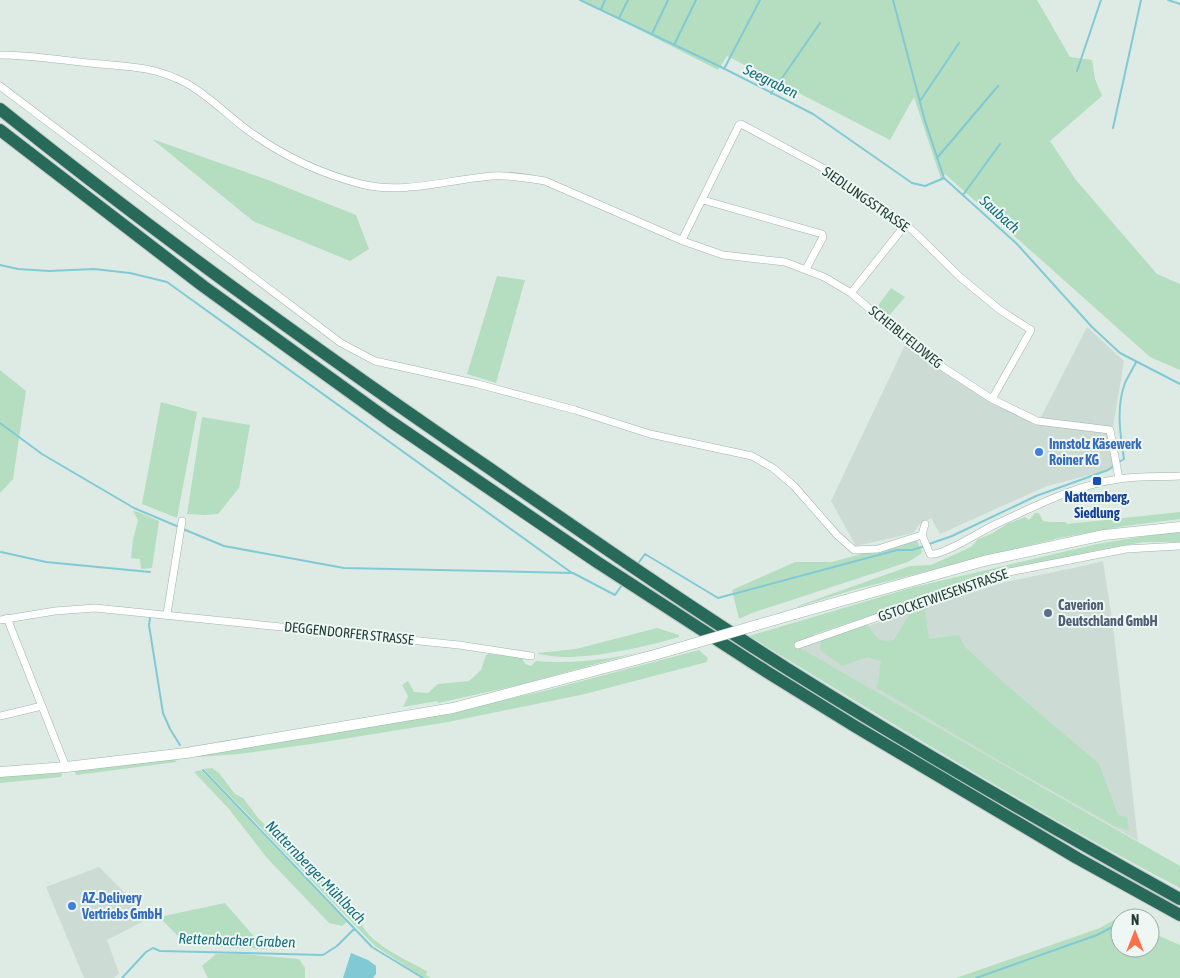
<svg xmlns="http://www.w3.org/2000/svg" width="1180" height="978" viewBox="0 0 1180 978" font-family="'Asap Condensed',sans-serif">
<rect width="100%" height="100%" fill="#deebe5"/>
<path fill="#ccdbd4" d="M1087,327L1124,361L1113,427L1120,467L1047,486L940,534L931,518L919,525L913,533L856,546L831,501L905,345L968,386L1038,423Z
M1103,561L1113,626L1138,841L799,648L1005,582L1083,566Z
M99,867L150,918L107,940L119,973L114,978H84L46,887Z"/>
<path fill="#b4debf" d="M581,0H1037L1070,57L1092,60L1095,79L1102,96L1050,141L1076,180L1157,274L1180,284V370L1150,357L945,174L941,179L914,97L890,140L727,56L718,70Z
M152,139L268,180L356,215L369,249L350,261L253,221Z
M497,276L525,280L496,383L467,374Z
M891,288L905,297L888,317L877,307Z
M0,370L26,391L13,479L0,493Z
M161,402L197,412L177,518L142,504Z
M202,417L250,425L239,488L218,514L204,515L187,514Z
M133,511L138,512L159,521L152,568L141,569L140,559L131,558L133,540L138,520Z
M1180,512V519L1125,526L1059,538L853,590L798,607V606L910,566L931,565L971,547L978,539L991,534L1009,523L1025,517L1029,520L1035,513H1039L1043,521L1050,522H1066L1067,524Z
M1170,532H1180V542H1144L1098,550L997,574L815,634L800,648L1180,866V888C1032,811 891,722 749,636L914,587L1097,544Z
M917,541L922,551L921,554L908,562L752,613L739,619L732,590L795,562H832L905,542Z
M929,607L925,611L929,639L959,635L965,647L1011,689L1099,764L1118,815L1127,817L1129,831L1115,826L998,760L877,688L881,661L867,657L842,666L820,650L821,639L867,624C876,637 877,643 894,640L909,615Z
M657,628L679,635V637C645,647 600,657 565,657C556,657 546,655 538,654V653L576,649Z
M699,650L708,658L707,662L585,694L448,722L318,743L240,754L198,757V756L422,718L544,691Z
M640,652L519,685L438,703L437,701L403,707L408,696L402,685L408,681L414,692L428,693L438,684L469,681L481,670L486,655L489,654L522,658L525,664L531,666L536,661C571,664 606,660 640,652Z
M174,759L177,762L76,775L75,771Z
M212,768L219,773L235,794L243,798L259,819L340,898V903L361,920C362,940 410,962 427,971L426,975L431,978H424L375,946L204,769Z
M201,770L347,922L342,926L329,923L267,858L229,809L194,772Z
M60,772L62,774L61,777L0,783V776Z
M225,903L265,949L223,947L185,943L159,917Z
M1119,917L1121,918L1120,948H1150V932L1180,945V978H956L1100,928Z
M216,954H244L299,959L305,968V978H208L202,966Z"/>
<path fill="#81cad5" d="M351,953L368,960L376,966V974L373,978H343Z"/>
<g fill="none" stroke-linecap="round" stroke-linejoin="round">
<path stroke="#81cad5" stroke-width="2" d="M580,0L721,67L813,114L912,183L925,186L944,178
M893,0L925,121L944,178L1017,244L1092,327L1120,353L1180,384
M1168,0L1180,4
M601,9L605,0
M619,18L628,0
M652,34L668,0
M674,45L696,0
M724,69L760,0
M1077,71L1101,0
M771,94L820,23
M920,101L959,43
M1113,128L1141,0
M937,158L998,86
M963,195L1000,144
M0,265L18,269L49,271L94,269L130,273L167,282L572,573
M0,423L42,454L134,508L179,527
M1119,462L1124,459C1120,434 1116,407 1125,383C1128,376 1133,369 1136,362
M183,529L224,546L344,568L573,573L615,595L622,585
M929,544L952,536L1036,496L1108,470L1115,465
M1,552L46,562L150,572
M637,565L645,554L718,598L897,550H912L925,546
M150,618L149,625L163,713L170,729L180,745
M203,770L372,947L423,978
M122,978L146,952L153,948L160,951L323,955L337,946L354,929
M976,978L1097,935L1120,923"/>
<g stroke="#a1b3ac" stroke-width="8">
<path id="minor" d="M0,55C30,55 60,60 90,63C128,67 151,65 186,83C208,95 226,114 246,129C281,155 318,173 361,184C404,195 450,179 493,176C511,175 528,178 545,181L683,241L723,255L785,262L824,277L851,293L924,355L992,399L1037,421L1110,430L1119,479
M0,86L341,343L375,361L478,384L575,410L650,434L752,456L773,468L794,486L837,535L854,550L878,549L922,535
M703,200L822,234L823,237L806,269
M683,241V238L739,125L741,124L823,168L906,224L960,277L1000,310L1031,330L992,399
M851,293L906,224
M925,524L922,535L930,554C941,557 981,531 994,525C1034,507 1075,485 1119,479C1139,476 1160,477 1180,476
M167,614L182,521
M7,618L66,767
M0,620L55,611L95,608L459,645L531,656
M798,645L1004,573L1126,549L1180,546
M0,716L42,706"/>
</g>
<g stroke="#9cb7ad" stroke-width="11">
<path id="secondary" d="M795,614L984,561L1104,535L1180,527
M0,772L66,767L186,753L453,708L658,654"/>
</g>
<g stroke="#c0c8c6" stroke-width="14">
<path id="motorway" d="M0,109C158,236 322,354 489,468C587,536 685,604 786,668C915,749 1047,825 1180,899
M0,130L203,286L390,421L597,562L767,672L856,727L1077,858L1180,915"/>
</g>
<use href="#minor" stroke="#fff" stroke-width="7"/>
<use href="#secondary" stroke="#fff" stroke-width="10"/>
<use href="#motorway" stroke="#286a5a" stroke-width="12"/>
<g stroke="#9cb7ad" stroke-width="11" stroke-linecap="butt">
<path id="secondary-bridge" d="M658,654L795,614"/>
</g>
<use href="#secondary-bridge" stroke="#fff" stroke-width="10"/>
</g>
<g fill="#3f7fe0" stroke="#eef7f3" stroke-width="2">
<circle cx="1039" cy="452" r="5"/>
<circle cx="72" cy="906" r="5"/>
</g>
<rect fill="#1a4fb4" stroke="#eef7f3" stroke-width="2" x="1092" y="476" width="10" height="10" rx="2.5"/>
<circle fill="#5c6f8a" stroke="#eef7f3" stroke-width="2" cx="1048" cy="613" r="5"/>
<g text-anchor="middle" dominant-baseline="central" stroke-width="4" stroke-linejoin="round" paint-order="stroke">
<g font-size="14" fill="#1e3c33" stroke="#eef7f3">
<text transform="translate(866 199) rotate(35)">SIEDLUNGSSTRASSE</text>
<text transform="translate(906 337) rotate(39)">SCHEIBLFELDWEG</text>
<text transform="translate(943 595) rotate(-19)">GSTOCKETWIESENSTRASSE</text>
<text transform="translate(349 633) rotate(6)">DEGGENDORFER STRASSE</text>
</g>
<g font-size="14" font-weight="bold" fill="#366cbe" stroke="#eef7f3" text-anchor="start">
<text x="1049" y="444">Innstolz Käsewerk<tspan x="1049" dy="16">Roiner KG</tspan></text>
<text x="82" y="898">AZ-Delivery<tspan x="82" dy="16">Vertriebs GmbH</tspan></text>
</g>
<g font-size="14" font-weight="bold" fill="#164399" stroke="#eef7f3">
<text x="1097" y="497">Natternberg,<tspan x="1097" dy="16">Siedlung</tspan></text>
</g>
<g font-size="14" font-weight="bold" fill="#4e5e75" stroke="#eef7f3" text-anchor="start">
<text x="1058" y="605">Caverion<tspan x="1058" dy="16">Deutschland GmbH</tspan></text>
</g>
<g font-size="15" font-style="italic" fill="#146d7b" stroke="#eef7f3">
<text transform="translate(771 81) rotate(26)">Seegraben</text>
<text transform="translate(1000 214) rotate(42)">Saubach</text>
<text transform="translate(316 872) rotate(46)">Natternberger Mühlbach</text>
<text transform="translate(237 940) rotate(2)">Rettenbacher Graben</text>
</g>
</g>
<g transform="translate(1135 933)"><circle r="24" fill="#eef7f3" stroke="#9baca6"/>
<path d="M0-4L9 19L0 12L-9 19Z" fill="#fd714a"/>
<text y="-8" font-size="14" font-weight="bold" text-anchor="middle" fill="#1e3c33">N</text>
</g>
</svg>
